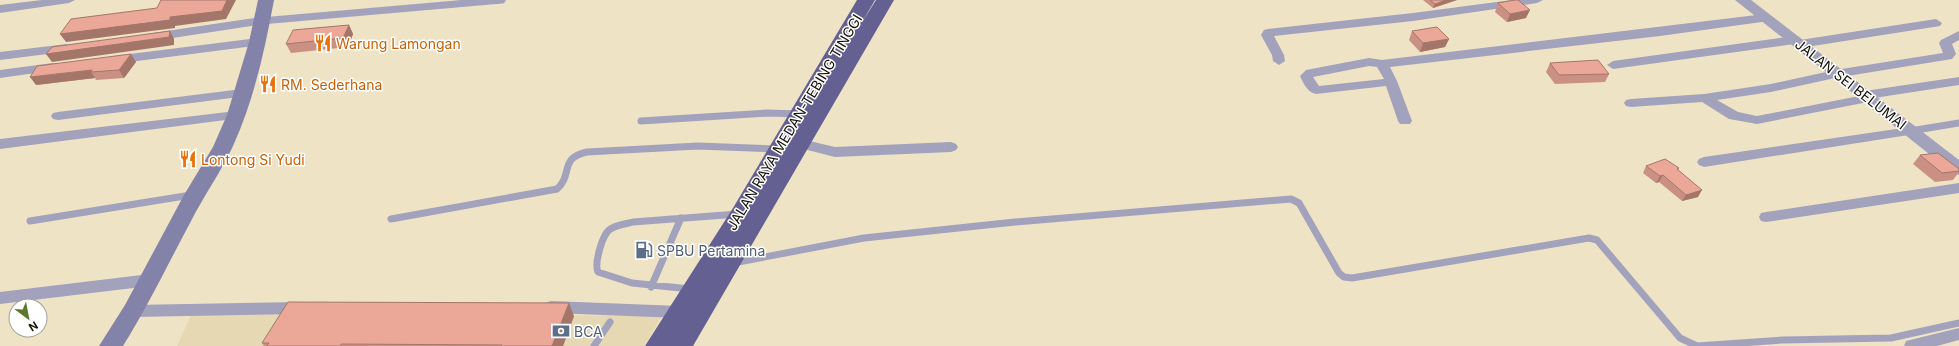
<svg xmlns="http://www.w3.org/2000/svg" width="1959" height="346" viewBox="0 0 1959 346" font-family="Inter,sans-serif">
<rect width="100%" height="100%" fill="#eee3c5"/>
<path fill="#e5d8b3" d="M192,313L662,316L644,346H177Z"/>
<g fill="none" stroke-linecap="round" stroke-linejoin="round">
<path stroke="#a2a2bc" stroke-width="7" d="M261,21L502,0
M641,121L768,113L798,114
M1910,131L1959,123
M391,219L557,189C573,175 559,158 587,152L698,146L778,149
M30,221L191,195
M733,263L864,238L1015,222L1291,199L1299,203L1339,273L1344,277L1352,278L1589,238L1597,240L1680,338L1697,346L1783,340L1891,338L1959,323
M651,287L681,218
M690,289L632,283L598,272C594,264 602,236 609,230C615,225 626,224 633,222L738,214
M594,346L610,322"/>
<path fill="#a2a2bc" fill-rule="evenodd" d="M42,0H75L69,3L0,13V5Z
M1512,0H1543L1537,3L1413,21L1274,36L1284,55L1285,61L1279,65L1273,61L1272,55L1261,35L1264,30L1268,29L1413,13Z
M1765,14L1771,18L1769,21L1660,36L1390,67L1397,81L1412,121L1410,124H1400L1398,121L1386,86L1316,94C1307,92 1304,84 1300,76L1306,70L1369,58L1382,60ZM1369,66L1377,67L1384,79L1319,86L1313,77Z
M261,17L267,21L265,24L153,41L147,37L153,33Z
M1936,19L1942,23L1940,26L1800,48L1796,47L1794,44L1613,69L1607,65L1613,61L1794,36L1798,37L1800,40Z
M1959,31V40L1952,44L1956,54L1952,59L1835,78L1771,92L1717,100L1738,112L1757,116L1859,96L1860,92L1865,91L1959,77V85L1874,98L1873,101L1868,102L1757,124L1729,119L1702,102L1631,107L1626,106L1624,103L1626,100L1631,99L1704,94L1771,84L1835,70L1943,53L1939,43L1941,40Z
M258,38L262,39L264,42L262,45L114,64L108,60L114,56Z
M67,44L73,48L71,51L0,60V52Z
M53,63L57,64L59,67L57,70L0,78V70Z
M242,89L247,90L248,93L247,96L58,120L53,119L51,116L53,113L58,112Z
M236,111L241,112L243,115L241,118L0,149V139Z
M1910,127L1915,128L1917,131L1915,134L1704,167L1699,165L1697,162L1699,159L1704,157Z
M801,139L835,147L951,142L956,144L958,147L956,150L951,152L835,157L796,147L794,144L796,141Z
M1959,183V193L1766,222L1761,221L1759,217L1761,213L1766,212Z
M150,274L155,276L158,280L155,284L150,286L0,304V292Z
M551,301L680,306L686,308L688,312L686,316L680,318L551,313L545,311L543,307L545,303Z
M302,302L308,304L310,308L308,312L302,314L133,317L127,315L125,311L127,307L133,305Z
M1959,328V340L1937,346H1904L1906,341Z"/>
<path fill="#a2a2bc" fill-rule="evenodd" d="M1735,0H1751L1959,160V175L1953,173Z"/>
<path fill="#8382a8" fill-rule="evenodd" d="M258,0H274C265,49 254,100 233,146C221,172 203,197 190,223C168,264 148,306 123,346H99L125,305L184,195L213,147L227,115L249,42Z"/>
<path fill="#646092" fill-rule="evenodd" d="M857,0H875L861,24L876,0H894L693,346H645L733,208Z"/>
</g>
<path fill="#ca9083" d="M1423,0H1457L1433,8Z
M1498,3L1526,18L1507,22L1495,12Z
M349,25L353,34L348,47L291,53L286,44Z
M1412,31L1449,39L1445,47L1420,52L1409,40Z
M131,54L136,62L124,78L96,80L95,78L36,85Z
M1550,63L1609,74L1605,82L1555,84L1546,72Z
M1920,155L1959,169V172L1953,180L1935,182L1913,164Z
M1646,166L1679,168L1678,170L1698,197L1682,201L1659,182L1656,183L1643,173Z
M574,316L563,346H264L262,343Z"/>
<path fill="#a4766a" d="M227,0H236L226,19L175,26V28L66,42L60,34L170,17Z
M1446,0H1457L1433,8L1435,4Z
M1530,10L1526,18L1507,22L1510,14Z
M349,25L353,34L348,47L343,38Z
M170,31L174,39V45L52,62L46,54Z
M1449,39L1445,47L1420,52L1423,43Z
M131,54L136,62L124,78L119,70Z
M92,70L91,72L95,78L36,85L30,77Z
M1663,175L1659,182L1656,183L1660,176Z
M1702,190L1698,197L1682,201L1686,195Z
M569,303L574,316L563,346H552Z"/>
<path fill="#eba898" stroke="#a4766a" d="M161,0H227L222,11L170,17V20L60,34L71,19L157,8Z
M1430,0H1446L1435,4Z
M1515,0H1518L1530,10L1510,14L1498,3Z
M349,25L343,38L286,44L293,30Z
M1437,27L1449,39L1423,43L1412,31Z
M170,31L169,37L46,54L52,47Z
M131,54L119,70L91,72L92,70L30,77L37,66Z
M1598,60L1609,74L1559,75L1550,63Z
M1938,153L1959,169V171L1942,173L1920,155Z
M1665,159L1679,168L1677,169L1702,190L1686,195L1663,175L1660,176L1646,166Z
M288,302L569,303L552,346H501L502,345L341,344V346H267L269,343H262Z"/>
<defs>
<g id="restaurant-bare" transform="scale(1.38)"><path d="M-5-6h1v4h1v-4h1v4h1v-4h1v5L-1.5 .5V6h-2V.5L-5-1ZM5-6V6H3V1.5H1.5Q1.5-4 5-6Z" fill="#e8710a" stroke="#fff" stroke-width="2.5" paint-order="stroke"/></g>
<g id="fuel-bare" transform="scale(1.38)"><path d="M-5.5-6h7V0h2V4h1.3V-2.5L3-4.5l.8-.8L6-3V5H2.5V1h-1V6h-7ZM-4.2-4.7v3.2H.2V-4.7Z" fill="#5c6f8a" stroke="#fff" stroke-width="2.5" paint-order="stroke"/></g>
<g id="bank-bare" transform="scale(1.38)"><path d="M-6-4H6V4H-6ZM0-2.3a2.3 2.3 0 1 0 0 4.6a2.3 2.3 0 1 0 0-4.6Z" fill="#5c6f8a" stroke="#fff" stroke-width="2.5" paint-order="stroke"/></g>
</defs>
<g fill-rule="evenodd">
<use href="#restaurant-bare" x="323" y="43"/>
<use href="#restaurant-bare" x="268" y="84"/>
<use href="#restaurant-bare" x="188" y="159"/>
<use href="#fuel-bare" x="644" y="250"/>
<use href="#bank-bare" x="561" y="331"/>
</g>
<g text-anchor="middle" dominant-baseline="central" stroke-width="3" stroke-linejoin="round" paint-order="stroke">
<g font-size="14" fill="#c56008" stroke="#fff" text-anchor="start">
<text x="336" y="43">Warung Lamongan</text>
<text x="281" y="84">RM. Sederhana</text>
<text x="201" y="159">Lontong Si Yudi</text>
</g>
<g font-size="14" fill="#161207" stroke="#fff">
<text transform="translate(1851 84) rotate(38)">JALAN SEI BELUMAI</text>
<text transform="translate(794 122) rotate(-59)">JALAN RAYA MEDAN-TEBING TINGGI</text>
</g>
<g font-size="14" fill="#4e5e75" stroke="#fff" text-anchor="start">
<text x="657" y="250">SPBU Pertamina</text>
<text x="574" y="331">BCA</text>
</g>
</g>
<g transform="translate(28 318) rotate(148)"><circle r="19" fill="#ffffff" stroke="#a2a09c"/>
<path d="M0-3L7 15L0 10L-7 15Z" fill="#5b782d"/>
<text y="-6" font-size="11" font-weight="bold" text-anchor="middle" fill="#161207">N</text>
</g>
</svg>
